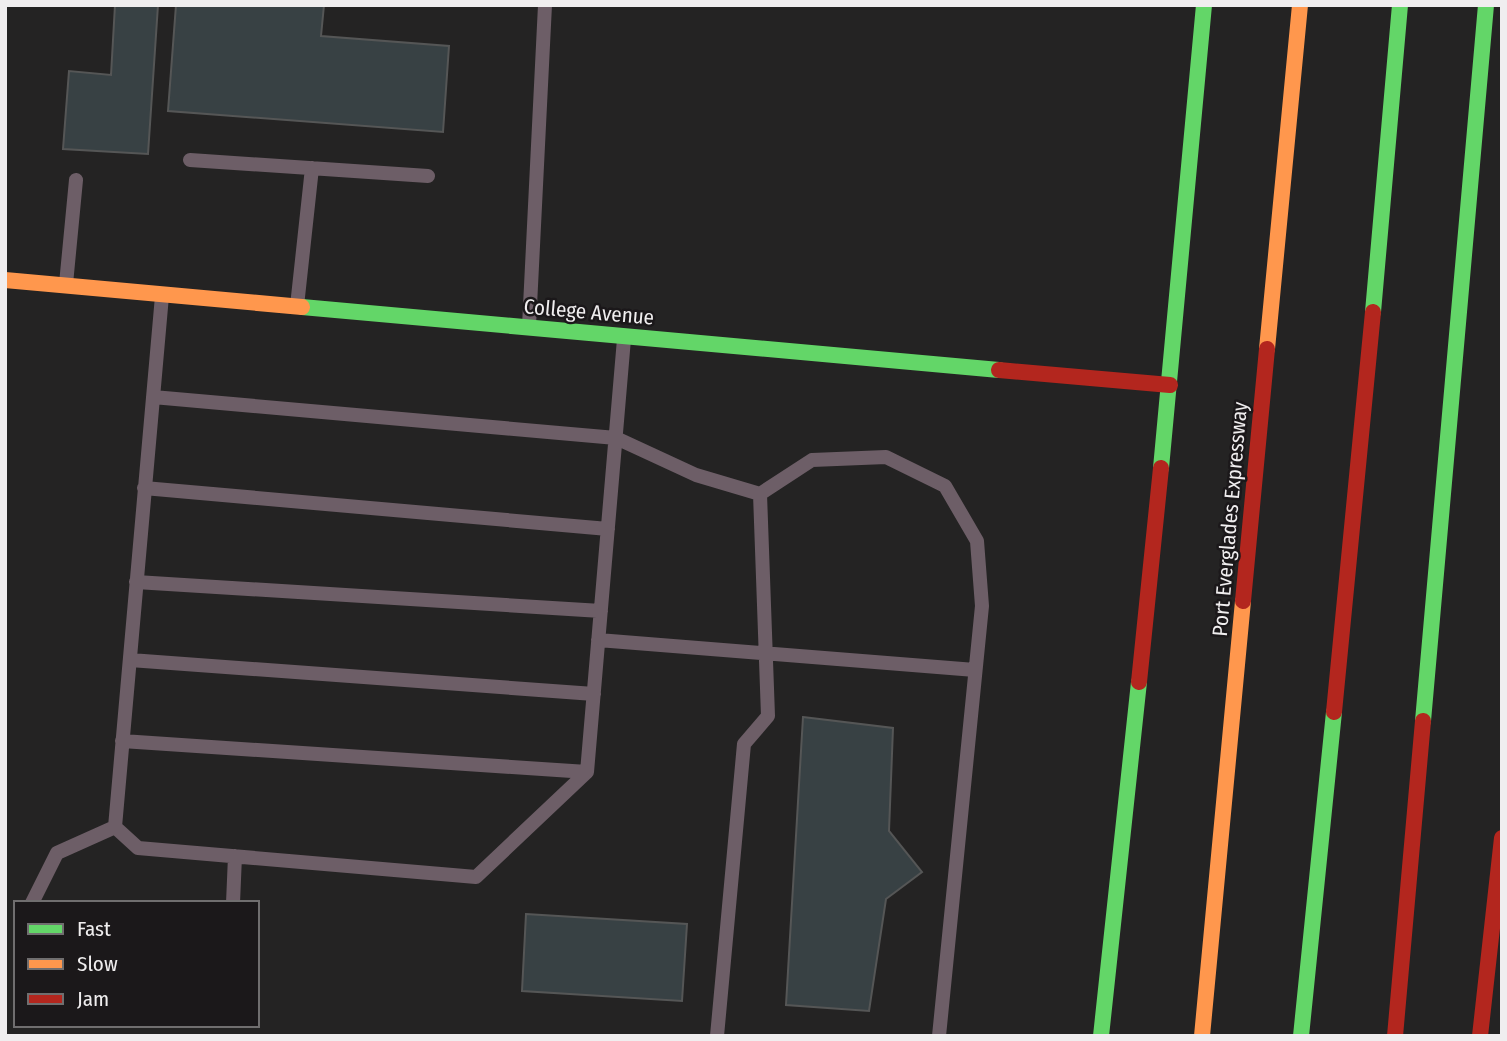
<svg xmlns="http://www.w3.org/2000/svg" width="1507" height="1041" viewBox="0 0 1507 1041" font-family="'Fira Sans Condensed',sans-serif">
<rect width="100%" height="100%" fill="#242323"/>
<path fill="#384144" stroke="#555656" stroke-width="2" d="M115,5H158L148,154L63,149L69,71L111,75Z
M176,5H324L321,36L449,46L443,132L168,111Z
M803,717L893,728L889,831L922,872L886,899L869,1011L786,1005Z
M526,914L687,924L682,1001L522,991Z"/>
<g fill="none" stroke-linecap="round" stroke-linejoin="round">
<path stroke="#6d5e67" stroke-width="14" d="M190,160L428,176
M66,284L76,180
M162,296L115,827L138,848L476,877L587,772L624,339
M297,306L312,168
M529,326L545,5
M153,397L616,438L696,475L760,494
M144,488L608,529
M760,494L812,460L886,457L945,486L977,541L982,606L939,1036
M136,582L601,611
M598,640L975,670
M130,660L594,694
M122,741L587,772
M32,903L57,853L115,827
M233,903L235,856
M717,1036L744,744L768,716L760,494"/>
<path stroke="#63d668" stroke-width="16" d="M302,307L999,370
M1373,312L1400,5
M1161,468L1204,5
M1423,721L1486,5
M1101,1036L1139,682
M1301,1036L1334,712"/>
<path stroke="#ff974d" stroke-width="16" d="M5,280L302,307
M1267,349L1300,5
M1202,1036L1243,601"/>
<path stroke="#b3261e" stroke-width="16" d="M999,370L1170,385
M1243,601L1267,349
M1139,682L1161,468
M1334,712L1373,312
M1395,1036L1423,721
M1480,1036L1502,838"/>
</g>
<g text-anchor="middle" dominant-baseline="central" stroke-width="5" stroke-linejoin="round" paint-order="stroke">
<g font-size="21" fill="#f0eeef" stroke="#1b181a">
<text transform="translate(589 312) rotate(5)">College Avenue</text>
<text transform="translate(1230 519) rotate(-85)">Port Everglades Expressway</text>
</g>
</g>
<rect width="1507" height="1041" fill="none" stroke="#f0eeef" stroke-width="14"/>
<rect x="14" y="901" width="245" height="126" fill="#1b181a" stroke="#706e6f" stroke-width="2"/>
<rect x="28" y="924" width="35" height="10" fill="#63d668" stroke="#706e6f" stroke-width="2"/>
<text x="77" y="936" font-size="21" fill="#f0eeef">Fast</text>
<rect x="28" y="959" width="35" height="10" fill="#ff974d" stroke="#706e6f" stroke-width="2"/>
<text x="77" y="971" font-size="21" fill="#f0eeef">Slow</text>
<rect x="28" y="994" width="35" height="10" fill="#b3261e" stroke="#706e6f" stroke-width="2"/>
<text x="77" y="1006" font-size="21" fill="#f0eeef">Jam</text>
</svg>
